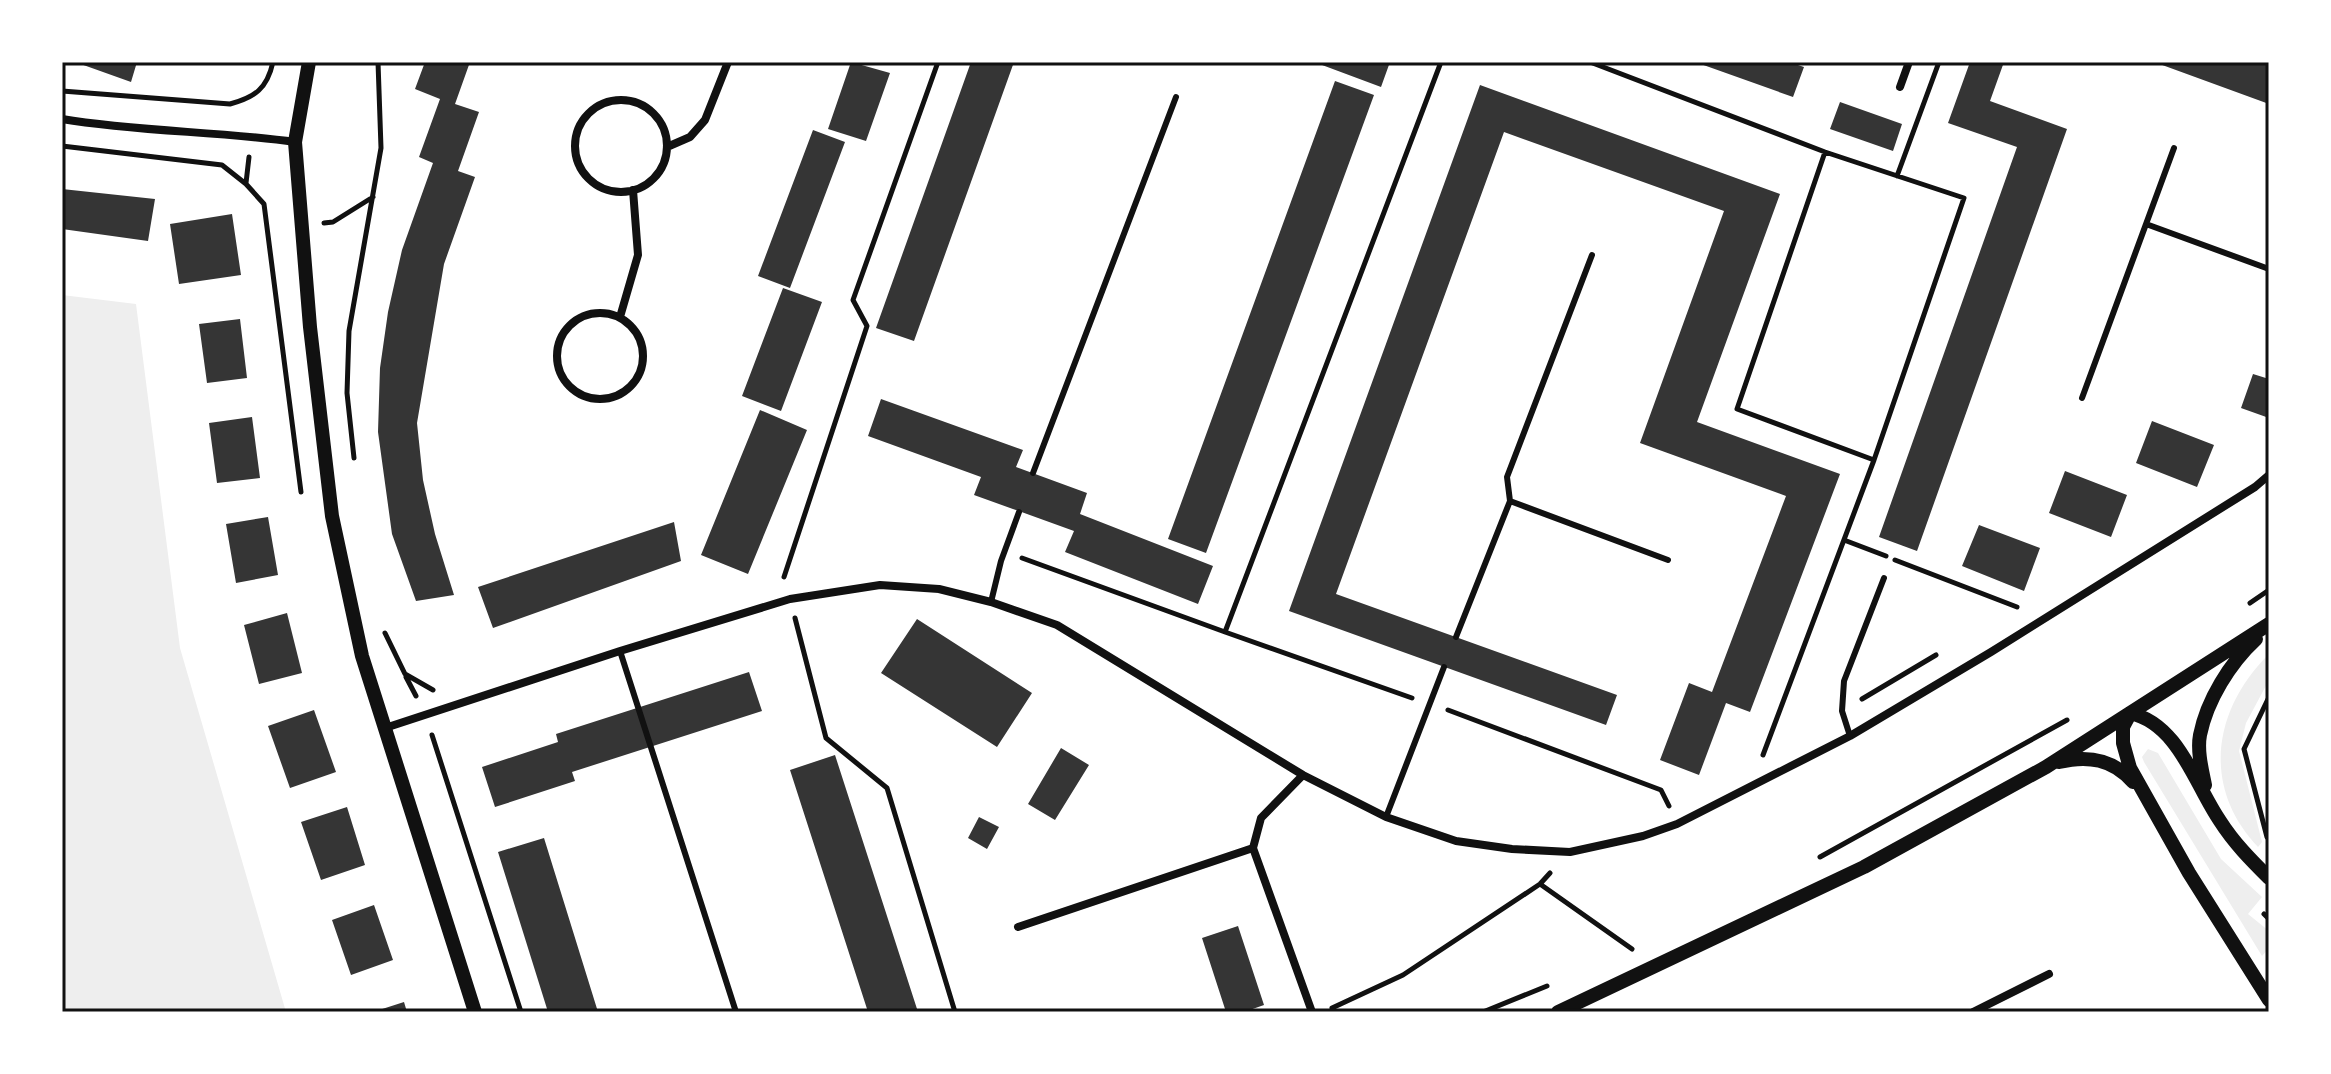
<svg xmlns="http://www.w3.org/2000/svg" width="2331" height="1074" viewBox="0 0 2331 1074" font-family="'Open Sans',sans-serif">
<rect width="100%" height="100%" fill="#fff"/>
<path fill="#eee" d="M62,295L136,304L180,648L286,1012H62Z
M2269,654V680L2246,723L2239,751L2262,842L2258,847C2201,787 2213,709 2269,654Z
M2148,749L2158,753L2221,859L2262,897L2248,914L2269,931V948L2262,956L2144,762L2142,757Z"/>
<path fill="#353535" d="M75,62H137L131,82Z
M425,62H470L455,104L479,112L458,171L475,177L444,264L417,423L423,480L435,534L454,595L416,601L392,534L378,432L380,368L388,312L402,250L433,163L419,157L440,99L415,89Z
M851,62L890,73L866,141L828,129Z
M971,62H1014L914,341L876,328Z
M1314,62H1390L1381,87Z
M1695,62H1789L1804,67L1793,97Z
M1970,62H2004L1990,101L2067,129L1917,551L1879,537L2017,147L1948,123Z
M2154,62H2269V104Z
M1335,81L1374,95L1206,553L1168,539Z
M1480,85L1780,194L1697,422L1840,474L1750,712L1726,703L1699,775L1660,760L1689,683L1712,692L1786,496L1640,443L1724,211L1504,132L1336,594L1617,695L1606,725L1289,611Z
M1840,102L1902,124L1893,151L1830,129Z
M813,130L845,142L790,288L758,276Z
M62,189L155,199L148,241L62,229Z
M232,214L241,275L179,284L170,224Z
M783,288L822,302L781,411L742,396Z
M240,319L247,378L207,383L199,324Z
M2253,374L2269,379V418L2241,408Z
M881,399L1023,450L1016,467L1087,493L1080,514L1213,566L1198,604L1065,552L1074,531L974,495L981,477L868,436Z
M760,410L807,430L748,574L701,555Z
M252,417L260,478L217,483L209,423Z
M2152,421L2214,445L2197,487L2136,463Z
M2065,471L2127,495L2111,537L2049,513Z
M268,517L278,575L236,583L226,524Z
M674,522L681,561L493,628L478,587Z
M1979,525L2040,548L2024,591L1962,566Z
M287,613L302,673L259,684L244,625Z
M917,619L1032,693L997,747L881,673Z
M749,672L762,711L572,772L575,781L495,807L482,767L558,742L556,734Z
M314,710L336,772L290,788L268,726Z
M1061,748L1089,765L1055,820L1028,804Z
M835,755L918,1012H868L790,770Z
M347,807L365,865L321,880L301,822Z
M979,817L999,827L987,849L968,838Z
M544,838L598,1012H548L498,852Z
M374,905L393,960L351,975L332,920Z
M1238,926L1264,1005L1244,1012H1226L1202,938Z
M404,1002L407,1012H376V1011Z"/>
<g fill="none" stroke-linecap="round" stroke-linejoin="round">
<path stroke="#111" stroke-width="5" d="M1590,62L1825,152L1964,198L1874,460L1737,409L1825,152
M62,91L230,104C255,97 267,89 273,62
M62,146L222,165L246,184L264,204L301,492
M1897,176L1939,62
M246,183L249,157
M324,223L333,222L373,197
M354,458L347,393L349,331L381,148L378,62
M1844,540L1886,556
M1022,558L1225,632
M1895,560L2017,607
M784,577L867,326L853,300L938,62
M2250,603L2269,590
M795,618L826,738L887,788L955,1012
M385,633L405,674L433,690
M406,677L416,696
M1412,698L1225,632L1441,62
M1862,699L1936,655
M1448,710L1661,790L1669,806
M432,735L521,1012
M1763,755L1874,460
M2267,837L2244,749L2269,697
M1820,857L2067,720
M1540,884L1632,949
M2264,914L2269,919
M1332,1008L1403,975L1540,884L1550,873
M1483,1012L1547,986"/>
<path stroke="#111" stroke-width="6" d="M2146,224L2269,269
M2082,398L2174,148
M1033,473L1176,97
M1510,501L1668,560
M991,602L1001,561L1019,512
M1456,637L1510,501L1507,477L1592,255
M620,651L736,1012
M1850,736L1842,711L1844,681L1884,578
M1386,817L1444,667"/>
<path stroke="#111" stroke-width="8" d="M1900,87L1909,62
M575 146a46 46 0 1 1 92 0a46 46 0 1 1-92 0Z
M62,119C139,132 218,131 295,142
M667,147L690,137L705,120L728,62
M557 356a43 43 0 1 1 86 0a43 43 0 1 1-86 0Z
M620,317L638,255L633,190
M385,728L620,651L790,599L880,585L939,589L991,602L1057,625L1303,775L1386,817L1456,841L1512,849L1570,852L1643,836L1677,824L1850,736L1991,652L2255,487L2269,475
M1303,775L1261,818L1253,848L1312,1012
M1018,927L1253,848
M1973,1012L2049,974"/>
<path stroke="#111" stroke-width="14" d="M309,62L295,142L310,327L332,516L362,656L475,1012
M2130,713C2179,724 2195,785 2220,821C2234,843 2251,860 2269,878
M2130,714L2123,727V743L2130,768L2189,873L2269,1000
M2059,762C2088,755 2113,759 2133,782
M2205,785C2202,770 2197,751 2200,735C2207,700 2230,663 2256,639
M1558,1012L1864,867L2046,767L2269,624"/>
</g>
<rect width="2331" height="1074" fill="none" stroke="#ffffff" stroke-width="128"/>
<rect x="64" y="64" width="2203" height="946" fill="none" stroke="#111" stroke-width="3"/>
</svg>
